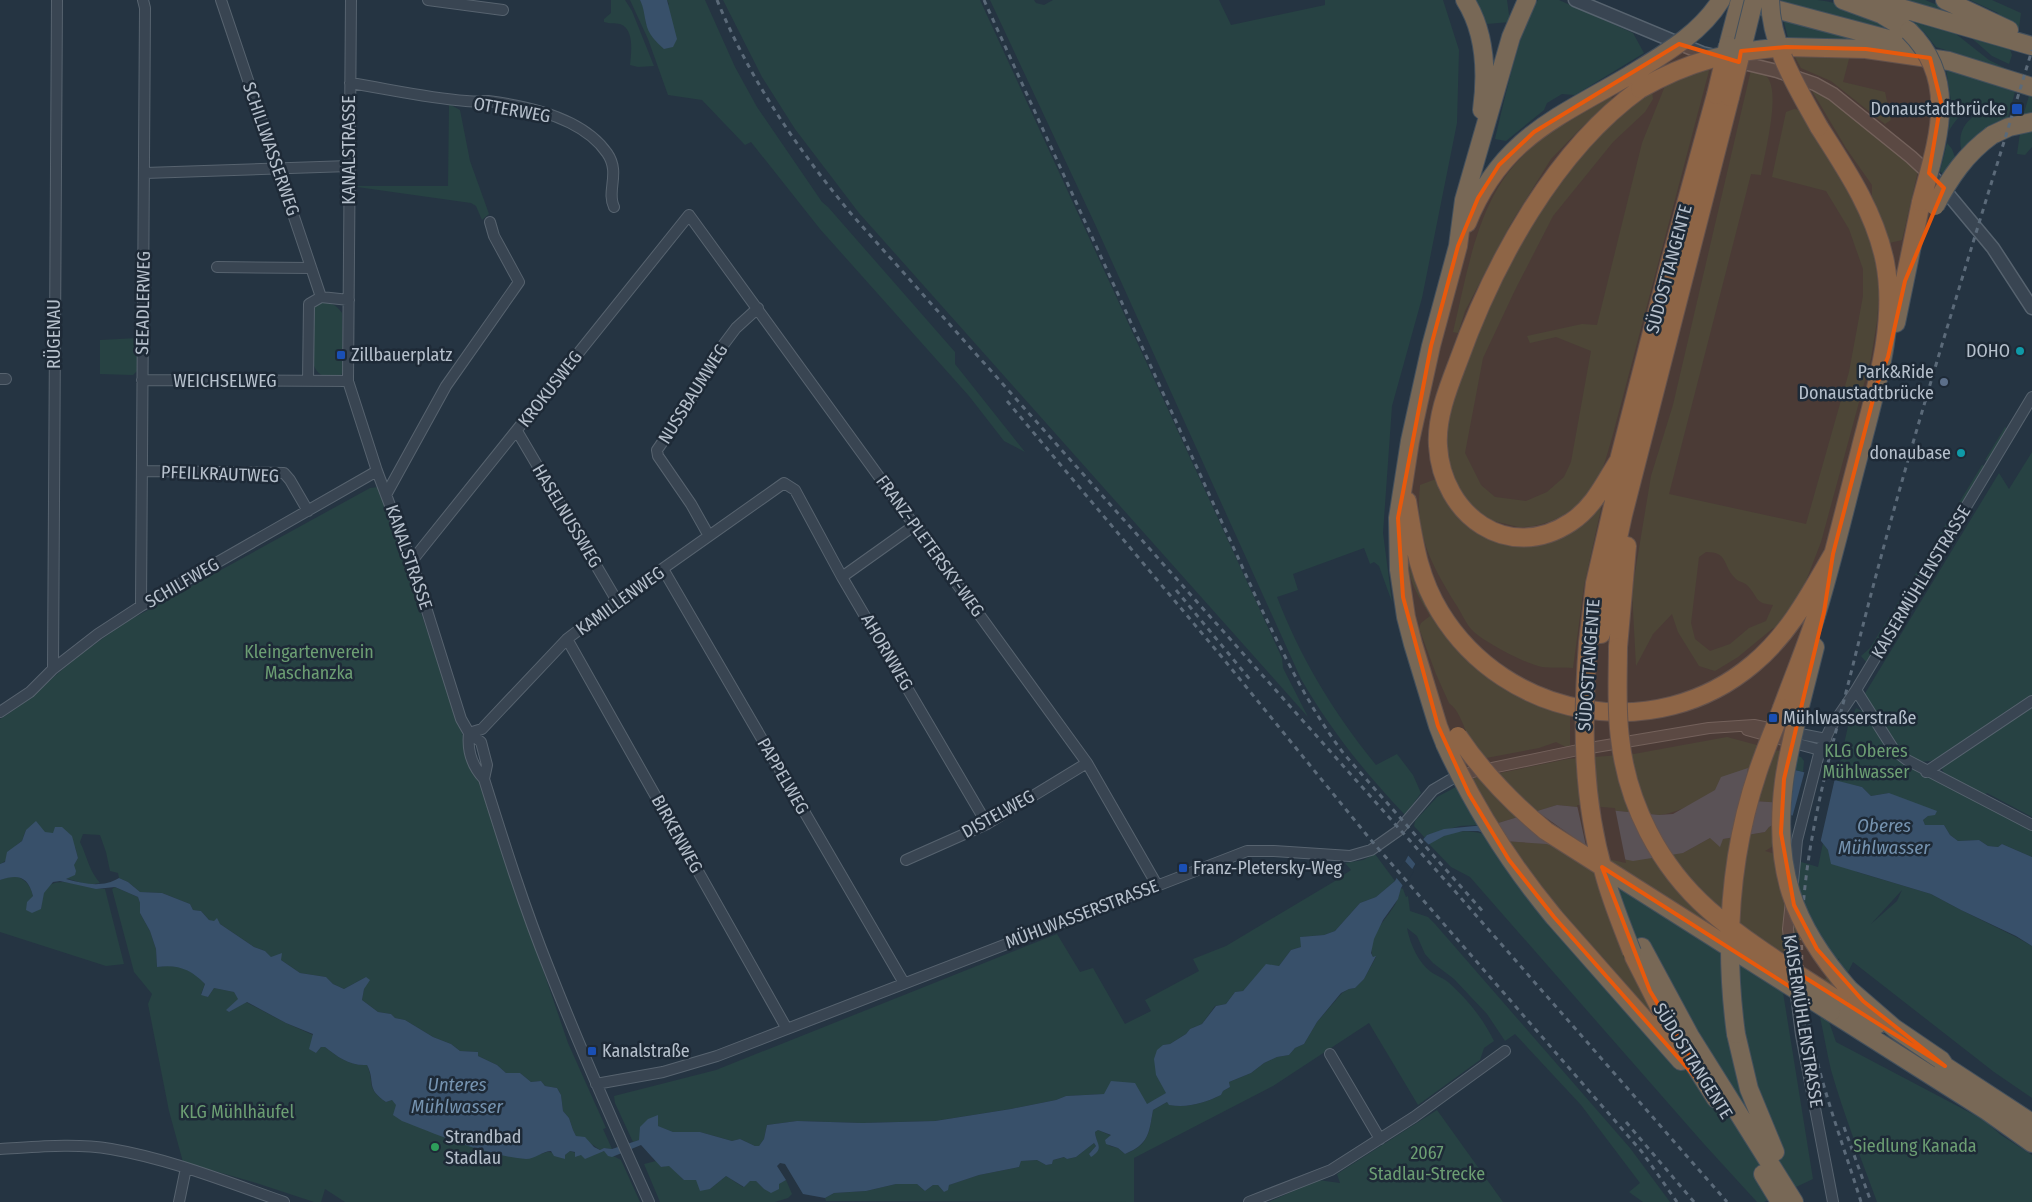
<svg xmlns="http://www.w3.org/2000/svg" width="2032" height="1202" viewBox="0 0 2032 1202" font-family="'Fira Sans Condensed',sans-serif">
<rect width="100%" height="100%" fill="#253442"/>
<path fill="#274243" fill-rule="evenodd" d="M611,0H625L632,11L654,66L638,67L630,65C631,54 635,29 620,24C615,23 610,24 604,22V19L611,13Z
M630,0H640L645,10L646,25L669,4L667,0H705L735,67L757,107L822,202L828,207L955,352V364L1025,452L1004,441L969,396L820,229L751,142L745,145L702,100L668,95L648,39Z
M723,0H980L1282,658L1283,668L1308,717L859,213L795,129L762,77Z
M990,0H1034L1036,3L1044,5L1053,0H1219L1231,25L1325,5V0H1443L1459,50L1457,123L1422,298L1392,406L1383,533L1392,602L1379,566L1374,562L1370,564L1364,548L1293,574L1298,590L1277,597C1301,659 1333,712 1376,765L1397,754L1413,775L1421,793L1405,815C1365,773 1330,729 1301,679L1094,222Z
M1476,0H1507L1510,22L1487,24Z
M1538,0H1559L1633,33L1644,53L1575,95L1562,94L1547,103L1544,110L1506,141L1495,139C1502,112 1522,16 1538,0Z
M1782,0C1793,0 1806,0 1817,0C1849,3 1878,21 1905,36L1782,6Z
M1890,0H1925L1990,26Z
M1970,0H1992L2021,13L2019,28L1997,17L1998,13Z
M1783,18L1879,44L1789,42Z
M1913,22L1951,30L1989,60L2007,69L1936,47L1924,32Z
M1967,34L2010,49L2012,55L2009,64L1992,56Z
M1794,55H1850L1843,82L1885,92L1891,120L1885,124L1831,81L1801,68Z
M1710,67L1613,434C1608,451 1603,472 1594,487C1579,509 1551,526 1524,527C1518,528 1509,524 1502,523C1494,521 1485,519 1478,513C1460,499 1449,474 1446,451C1443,425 1454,399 1462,374C1490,294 1530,212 1587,147C1606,126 1629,107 1652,91L1653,99L1645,112L1613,142L1553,216L1515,290L1483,358L1465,453L1481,485L1495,497L1526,501L1547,492L1564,477L1571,462L1591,351L1556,337L1530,343L1527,336L1582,324L1597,325L1642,143L1665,86L1688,74Z
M1946,69L2015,92L2007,121L1962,153C1958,137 1961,126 1974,116V113L1972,110C1961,112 1954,122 1949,131L1951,101Z
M1751,70C1755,71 1762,73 1766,76C1782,90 1764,155 1761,175L1751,174L1669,494L1806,524L1849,372L1863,296V269L1849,229L1826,191L1772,177L1786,112L1794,109L1801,110L1833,160L1874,239L1879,295L1877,321L1871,358L1821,542L1804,586L1782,624L1772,629L1738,657L1715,671L1699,666L1678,632L1672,614L1653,634L1636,666L1632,591L1651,476L1673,405ZM1706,552C1729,552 1722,565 1735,578C1738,582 1745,582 1748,586C1759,598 1754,603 1773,605L1766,621L1749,628L1730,644L1710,651L1695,639L1691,623L1699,557Z
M1811,89L1820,92L1845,112L1918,171L1902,240L1889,243L1872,196V185L1846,148Z
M1610,95L1613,100L1581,128L1551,159L1510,225L1465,311L1458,333L1453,332C1467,275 1476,207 1517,162C1543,133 1577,114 1610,95Z
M2029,96L2032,97V115L2023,116Z
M449,104L460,110L470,161L489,214L482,220L476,206L471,203L357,187V186H448Z
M2032,130V147L2025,155L2017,154L2020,133Z
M1947,143L1952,149L1956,160L1944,175L1940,171Z
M321,302C331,303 336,304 342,313L343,370C342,375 340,377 335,378C328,379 318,375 315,368C310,359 312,322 312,310L316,304Z
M138,338L137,371L133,375L100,374V340Z
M2005,427L2008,429L1988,462L1985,460Z
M2032,452V697L1951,751L1931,761L1917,762L1898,751L1864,695L1999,473L2009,489Z
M1982,465L1985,466L1898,610H1895L1894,609Z
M1436,479C1452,512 1461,529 1497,542L1593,514L1602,504L1584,586L1573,668C1563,667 1552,668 1542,667C1524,663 1488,644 1474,632C1466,625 1461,611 1455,603C1430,562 1415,534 1420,485Z
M378,487L568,1043L606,1128L603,1129L612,1149L604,1148L600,1150L590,1143L576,1136L573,1130L569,1118L563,1111L561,1095L557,1088L545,1086L541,1081L531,1082L520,1073H506L497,1065L478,1056V1052L460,1051L451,1044L433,1037L405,1020L395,1018L391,1014L378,1012L362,1000L366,977L344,989L333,984L326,977L300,973L281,960L271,958L265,951L254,947L220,924L209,920L201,911L193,910L190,904L162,893L140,892L128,882L119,878L118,873L110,871L106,852L100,835L83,834L80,842C87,856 89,871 100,883L89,885L65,878L78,858L75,847L53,834L26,830L22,841C11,847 11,860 0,864V719C24,705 42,687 63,669C84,651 106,636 128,621L370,488Z
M1956,533L1958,534L1917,602L1914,601Z
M1408,540L1445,630L1570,710V749L1556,742L1539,748L1486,758C1480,750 1472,742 1467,733C1462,723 1459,710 1449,703L1436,674L1419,628L1421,623L1430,616C1412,585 1406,577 1408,540Z
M1889,617L1892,621L1866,662L1861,656L1870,648Z
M2032,704V817L1987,793L1982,796L1946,777L1940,765Z
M1856,708L1864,712L1891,753L2032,830V857L2002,844L1998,847L1988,846L1979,840L1958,841L1950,835L1944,825H1925L1923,820L1928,816L1889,793L1871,796L1862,787L1836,781L1848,726Z
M1727,737L1801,757L1804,761L1803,772L1796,770L1792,794L1786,803L1754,801L1745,785L1748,768C1723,785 1689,812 1659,815L1557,805L1495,824L1460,826L1427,835L1425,838L1414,826L1415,821L1437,797L1471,779L1568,759L1634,754Z
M1790,815L1788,837L1765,851L1818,867L1823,843L1828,850L1857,872L1931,894L1961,910L2016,937L2032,946V1098L1994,1072L1853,962L1827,1016L1836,1042L1984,1120L2001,1135L2032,1155V1202H1877C1861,1158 1844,1115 1831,1070C1825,1045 1822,1020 1814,995L1840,958L1837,960L1814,932L1777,955L1813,1179L1764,1202H1757L1704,1144L1470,877L1451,867L1429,844C1457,825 1475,830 1504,841L1683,853L1710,838L1723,839L1765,832L1769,827ZM1902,890L1897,901L1871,924Z
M1375,854L1395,881L1376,897L1360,903L1335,931L1324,935L1301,937V947L1291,950L1279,966L1266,965L1243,991L1235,992L1226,1004L1215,1006L1202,1024L1190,1029L1186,1034L1170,1044L1163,1045L1156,1075L1167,1093L1146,1105L1104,1094L1066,1096L1056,1100L1011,1109L935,1121L862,1123L797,1121L767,1125L764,1139L759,1146H755L740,1139L732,1141L700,1132H673L657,1126L658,1115L639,1140L633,1142L615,1103L614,1096L716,1070L1057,934L1080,972L1093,968L1125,1024L1151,1011L1145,1000L1199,971L1193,959L1226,946L1335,881L1351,870L1345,863L1363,860Z
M14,875C26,880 30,884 33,896L28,903L41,909C42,904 41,897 43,893C54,871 86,889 105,889L124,964L106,966L0,932V880Z
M115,887L138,897L140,903V913L150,931L156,949L157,967C179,964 190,968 205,984L201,994L208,997L214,988L234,992L239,999L227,1010L229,1012L246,1002L286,1023L313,1035L316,1053L321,1047H325C338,1057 349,1066 367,1065C375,1082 365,1088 386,1102L392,1100L541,1154C551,1149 556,1154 565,1159V1155L570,1151L584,1156L604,1151L621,1160L640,1202H345L325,1189L321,1202H314L253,1182L183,1162L169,1111L148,1004L152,994L134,972L112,889Z
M1401,888L1403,889L1406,897L1408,896L1410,911L1428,917L1435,924L1630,1148L1670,1202H1643L1629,1192L1640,1183L1581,1105L1515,1034L1505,1041L1487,1014L1454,979L1433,963L1425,954L1417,936L1407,928C1410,944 1418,962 1431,972C1437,976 1443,978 1448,982C1468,1000 1482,1017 1494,1041L1484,1048L1480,1060L1418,1105L1369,1023L1273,1086L1134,1158V1202L826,1201L825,1198L834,1193L866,1191L896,1184H917L925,1191L933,1185H938L944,1192L947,1190L949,1185L979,1175L1019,1167L1021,1161L1037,1160L1046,1165L1052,1164L1053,1160L1065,1157L1067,1159L1076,1157L1094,1143L1096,1146L1089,1154L1091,1156C1103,1149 1096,1143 1095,1132L1098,1130L1112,1136L1105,1140L1110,1146L1118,1148L1125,1154C1149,1145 1149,1133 1153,1110L1167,1102L1170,1105C1189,1108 1204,1103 1221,1095L1223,1091L1230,1087L1229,1082L1251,1073L1264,1063L1277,1057L1289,1055L1295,1048L1304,1044L1317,1022L1342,993L1349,989L1355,988L1364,979L1376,957H1373C1364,935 1391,917 1397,900C1399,896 1399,892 1401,888Z
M1437,1110L1503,1202H1269L1318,1180L1340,1183L1337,1174Z
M656,1161L661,1167L669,1165L684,1180H696L710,1189L726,1176L743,1187L750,1181H756L764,1189L786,1180L792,1194L788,1198L775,1202H660L644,1164Z"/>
<path fill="#38506a" d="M640,0H667L677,39L673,47L664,49C656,42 648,34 646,23C644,14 644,8 640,0Z
M1748,768L1745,785L1754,801L1786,803L1792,794L1795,770L1862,787L1871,796L1889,793L1937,811L1935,815L1928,816L1923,820L1925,825H1944L1950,835L1958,841L1979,840L1988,846L1998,847L2002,844L2032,857V946L2016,936L1961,910L1931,894L1831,864L1828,850L1803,818L1790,815L1769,827L1765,832L1723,839L1720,847L1710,838L1683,853L1633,861L1546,844L1504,841L1478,831H1463L1444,836L1426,846L1401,888L1398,899L1383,920L1374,939L1371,953L1373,957L1376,956L1364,979L1355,988L1349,989L1341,993L1317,1022L1304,1044L1295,1048L1289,1055L1277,1057L1264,1063L1251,1073L1229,1082L1230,1087L1223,1091L1221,1095C1204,1103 1189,1108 1169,1105L1167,1102L1153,1110C1149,1133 1149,1144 1125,1154L1118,1148L1106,1144L1105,1140L1111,1135L1098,1130L1095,1132C1096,1144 1105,1148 1091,1157L1089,1154L1096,1146L1094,1143L1076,1157L1067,1159L1064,1157L1053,1160L1052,1164L1046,1165L1037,1160L1021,1161L1019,1167L979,1175L949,1185L948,1190L944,1192L938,1185H933L925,1191L917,1184H896L866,1191L834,1193L825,1198L803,1194L785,1164L780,1163L777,1166L786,1180L779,1184V1189L771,1193L764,1189L756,1181H750L744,1187L726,1176L710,1189L700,1191L696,1180H684L669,1166L661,1167L641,1145L612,1157L608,1156L604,1151L585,1159L581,1155L575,1157V1152L570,1151L565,1155V1159L554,1156L551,1151C543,1151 535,1159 526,1159C487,1156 438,1135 402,1121L393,1115L396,1105L392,1100L386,1102C365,1088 376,1082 367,1065C349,1066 338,1057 325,1047H321L316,1053L309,1049L313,1034L286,1023L247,1002L229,1012L226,1010L238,999L234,992L214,988L208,997L201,995L205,984C191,969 177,964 157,967L156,949L150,931L140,913V903L138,897L115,887L96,889L60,881L53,882L44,893L41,909L32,913L26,910L27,902L33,896C28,876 18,874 0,880V864L5,862L7,852L22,841L26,830L36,821L45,832L53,833L55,827H62L72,836L78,858L74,865L76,871L75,875L66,879C84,884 103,888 119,878L128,882L140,892L162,893L190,904L193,910L201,911L209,920L214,921L217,918L220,924L254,947L265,951L271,957L282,953L281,960L300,973L326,977L333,984L344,989L366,977L370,980L364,989L362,1000L378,1012L391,1014L395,1018L405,1020L433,1037L451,1044L460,1051L478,1052V1056L497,1065L506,1073H520L531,1082L541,1081L545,1086L557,1088L561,1095L563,1111L569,1118L573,1130L576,1136L585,1137L594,1147L600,1150L604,1148L612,1149L639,1140L640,1127L648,1119L658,1115V1126L673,1132H700L732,1141L740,1139L755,1146H759L764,1139L767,1125L797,1121L862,1123L935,1121L1011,1109L1056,1100L1066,1096L1104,1094L1111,1081L1135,1083L1147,1104L1166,1093L1156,1075L1154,1059L1157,1050L1163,1045L1170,1044L1186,1034L1190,1029L1202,1024L1216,1006L1226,1004L1235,992L1243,991L1266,964L1279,966L1291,950L1301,947L1300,937L1324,935L1335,931L1360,903L1376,897L1395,881L1408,856L1427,835L1444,829L1495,824L1557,805L1659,815L1673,814L1715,790L1721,777Z"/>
<path fill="#253442" d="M1805,770L1835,778L1820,844L1801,820L1792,818Z
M1577,805L1615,808L1626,863L1560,849L1517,815L1535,810L1586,846Z
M1422,838L1430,846L1417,866L1407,854Z
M1404,860L1414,871L1404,887L1395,876Z"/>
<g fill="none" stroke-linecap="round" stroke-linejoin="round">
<g stroke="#57636f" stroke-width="12">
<path id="minor" d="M221,0L321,297
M351,0L348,381L377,471L413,566L461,719L469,733L481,742L487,765L484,779
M428,0L503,10
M350,83C388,89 427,98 466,101C473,102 481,101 488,101C528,106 583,118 607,153C621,173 606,191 614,207
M145,173L349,166
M217,267L311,268
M0,379H6
M142,380L348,381
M308,381L309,304L321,297L349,300
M517,431L617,601
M142,471L284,473L290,480L308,511
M387,493L446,386L519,282L494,236L490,222
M709,536L691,504L658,456L657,450L682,414L712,360L736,328L758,308
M411,562L689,215L1087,763L1157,885
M663,569L904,983
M842,577L915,525
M141,606L145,8L143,0
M567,639L787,1029
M53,669L57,0
M1856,690L1894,750L1907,760L2032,825
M0,712L30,692L53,669L98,634L141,606L377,471
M1747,730L1820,750
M469,733L482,729L567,639L617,601L784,483L795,490L842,577L987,824
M469,733C467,751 472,766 484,779C504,843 524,907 549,969C580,1048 614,1125 649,1202
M1926,772L2032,701
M906,860L987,824L1087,763
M1793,882L1797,840L1820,750L1831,727L1856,690L2032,397
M1791,901L1788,929L1793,974
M1795,988L1801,1035L1833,1202
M1330,1054L1380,1139
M596,1084L663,1072L717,1056L1247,851H1274L1350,856L1371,850L1398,831L1433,790L1450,780L1468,773L1578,750L1709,728L1754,725L1826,739
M0,1149C36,1147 75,1143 111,1149C170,1159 227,1182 284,1202
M179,1202L186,1168
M1249,1202L1331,1170L1414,1117L1505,1051"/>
</g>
<g stroke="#57636f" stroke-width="15">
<path id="tertiary" d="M1575,0L1702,53L1777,71L1815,84L1833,94L1911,157L1938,182L1993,248L2032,308"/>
</g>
<g stroke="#44505c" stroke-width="20">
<path id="motorway" d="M1465,0C1486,33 1487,73 1482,110
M1741,0L1922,48
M1843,0L1881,14L1909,31
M1873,0L2032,46
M1945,0L2009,30
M1729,42L1740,0
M1786,47L1866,49L1949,61L2032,87
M1992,135L2009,127L2032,122
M1467,223C1501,138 1557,118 1630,75
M1896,323L1921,202
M1619,460C1605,482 1594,507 1571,522C1508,564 1442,515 1438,446C1436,418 1448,388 1458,362C1493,264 1554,151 1640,89
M1407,501C1414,542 1418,576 1440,612C1506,720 1656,746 1753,664C1789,634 1810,594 1833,554
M1601,634L1608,584L1623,515L1730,97
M1588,643L1595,583L1619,480V460L1670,262L1716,95
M1618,647L1627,546
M1782,708C1793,678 1805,649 1815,619C1832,564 1845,507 1860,451C1875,391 1897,325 1885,262C1875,212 1846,169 1819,127
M1798,714L1815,647
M1445,744L1438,726L1413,644L1406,617L1399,570L1398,518L1410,441L1431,346L1458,246L1464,200L1511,37L1527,0
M1554,917L1681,1061
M1642,947L1690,1036L1794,1202
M1634,957L1667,1022L1716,1099
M1849,989L1894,1028L1941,1060L1945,1066L2032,1123
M1839,1001L1877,1025
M1831,1012L1987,1111L2032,1143
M1736,1034L1749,1089L1775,1152
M1763,1174L1780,1202"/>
</g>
<use href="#minor" stroke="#394552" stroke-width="10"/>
<use href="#tertiary" stroke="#394552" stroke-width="12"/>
<use href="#motorway" stroke="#786856" stroke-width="18"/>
<path stroke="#5b6a79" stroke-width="3" stroke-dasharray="5 5" stroke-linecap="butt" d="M717,0C750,80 798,150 853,216L1453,889L1727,1202
M984,0L1261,608C1286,659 1310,709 1344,754L1485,914
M1007,401L1221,656L1370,839L1616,1122L1642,1152L1677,1202
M1176,590L1252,682
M1626,1122L1694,1202
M1844,1127L1871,1202
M1861,1202C1837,1124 1805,1047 1802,965C1798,862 1828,764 1853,665C1904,458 1970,255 2032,50"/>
<g stroke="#44505c" stroke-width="20" stroke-linecap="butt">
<path id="motorway-bridge" d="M1770,0C1771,47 1797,87 1819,127
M1909,31C1960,81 1937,142 1921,202
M1630,75C1664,54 1700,34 1721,0
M1640,89C1689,61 1730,51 1786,47
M1716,95L1728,45
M1730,97L1754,0
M1935,206C1950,177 1966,154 1992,135
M1588,643C1582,721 1582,798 1604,873C1611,900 1622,926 1632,952
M1618,647C1618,677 1616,708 1620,738C1627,803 1659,866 1709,910C1748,944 1795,972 1839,1001
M1798,714C1793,736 1787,759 1784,782C1773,868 1792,924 1849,989
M1458,736C1483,773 1512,803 1546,831L1831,1012
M1445,744C1474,807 1510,864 1554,917
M1736,1034C1724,945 1729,857 1758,771C1765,750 1774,729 1782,708"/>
</g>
<use href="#motorway-bridge" stroke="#786856" stroke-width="18"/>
</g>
<path fill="#e8590c" fill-opacity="0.2" stroke="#e8590c" stroke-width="4" stroke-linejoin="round" d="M1679,44L1739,62L1741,51L1786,47L1866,49L1930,58L1941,102L1929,173L1944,188L1905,281L1888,357L1877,384L1833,554L1824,612L1784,779L1781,833L1794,905L1817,949L1863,1001L1945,1066L1793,970L1795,990L1602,867L1650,991L1720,1105L1554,917L1509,860L1469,794L1438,726L1403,597L1398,518L1431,346L1458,246L1478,198L1499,165L1534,132Z"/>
<g fill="#1a4fb4" stroke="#1e2a37" stroke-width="2">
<rect x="2011" y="103" width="12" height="12" rx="2.5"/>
<rect x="336" y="350" width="10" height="10" rx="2.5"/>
<rect x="1768" y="713" width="10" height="10" rx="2.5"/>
<rect x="1178" y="863" width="10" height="10" rx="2.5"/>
<rect x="587" y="1046" width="10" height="10" rx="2.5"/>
</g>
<g fill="#0f9aa8" stroke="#1e2a37" stroke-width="2">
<circle cx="2020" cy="351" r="5"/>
<circle cx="1961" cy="453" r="5"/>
</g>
<circle fill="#5c6f8a" stroke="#1e2a37" stroke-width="2" cx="1944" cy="382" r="5"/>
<circle fill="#2e9e5b" stroke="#1e2a37" stroke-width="2" cx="435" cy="1147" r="5"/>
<g text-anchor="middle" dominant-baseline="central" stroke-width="5" stroke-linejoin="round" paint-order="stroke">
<g font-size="18" fill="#b6c0cc" stroke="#1e2a37" text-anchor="start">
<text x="2006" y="109" text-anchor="end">Donaustadtbrücke</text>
<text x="2010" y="351" text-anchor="end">DOHO</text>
<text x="351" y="355">Zillbauerplatz</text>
<text x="1934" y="372" text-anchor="end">Park&amp;Ride<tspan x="1934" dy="21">Donaustadtbrücke</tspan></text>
<text x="1951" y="453" text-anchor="end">donaubase</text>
<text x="1783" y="718">Mühlwasserstraße</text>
<text x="1193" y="868">Franz-Pletersky-Weg</text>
<text x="602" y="1051">Kanalstraße</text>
<text x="445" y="1137">Strandbad<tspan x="445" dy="21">Stadlau</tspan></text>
</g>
<g font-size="18" fill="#b6c0cc" stroke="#1e2a37">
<text transform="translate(512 110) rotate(10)">OTTERWEG</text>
<text transform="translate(271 149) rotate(71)">SCHILLWASSERWEG</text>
<text transform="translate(349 150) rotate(-90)">KANALSTRASSE</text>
<text transform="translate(1669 269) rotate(-75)">SÜDOSTTANGENTE</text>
<text transform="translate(143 303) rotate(-89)">SEEADLERWEG</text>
<text transform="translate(54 334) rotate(-90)">RÜGENAU</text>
<text x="225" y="381">WEICHSELWEG</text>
<text transform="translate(550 389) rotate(-52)">KROKUSWEG</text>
<text transform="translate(693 394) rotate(-58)">NUSSBAUMWEG</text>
<text transform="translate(220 474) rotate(2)">PFEILKRAUTWEG</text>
<text transform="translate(567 516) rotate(59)">HASELNUSSWEG</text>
<text transform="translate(930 546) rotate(54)">FRANZ-PLETERSKY-WEG</text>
<text transform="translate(409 557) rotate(71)">KANALSTRASSE</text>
<text transform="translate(1921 582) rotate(-59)">KAISERMÜHLENSTRASSE</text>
<text transform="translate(182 583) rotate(-30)">SCHILFWEG</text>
<text transform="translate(620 601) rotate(-36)">KAMILLENWEG</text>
<text transform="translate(887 652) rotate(60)">AHORNWEG</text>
<text transform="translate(1589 665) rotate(-86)">SÜDOSTTANGENTE</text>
<text transform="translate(783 776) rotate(60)">PAPPELWEG</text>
<text transform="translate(998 814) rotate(-29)">DISTELWEG</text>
<text transform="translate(677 834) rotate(61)">BIRKENWEG</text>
<text transform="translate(1082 914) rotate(-21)">MÜHLWASSERSTRASSE</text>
<text transform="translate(1803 1021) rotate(81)">KAISERMÜHLENSTRASSE</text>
<text transform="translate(1693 1061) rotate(58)">SÜDOSTTANGENTE</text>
</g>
<g font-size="18" fill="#6c9e73" stroke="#1e2a37">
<text x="309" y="652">Kleingartenverein<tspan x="309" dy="21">Maschanzka</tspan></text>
<text x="1866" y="751">KLG Oberes<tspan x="1866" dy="21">Mühlwasser</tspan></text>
<text x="237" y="1112">KLG Mühlhäufel</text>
<text x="1915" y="1146">Siedlung Kanada</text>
<text x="1427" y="1153">2067<tspan x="1427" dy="21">Stadlau-Strecke</tspan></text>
</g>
<g font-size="19" font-style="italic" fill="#7593b0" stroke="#1e2a37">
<text x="1884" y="825">Oberes<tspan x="1884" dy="22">Mühlwasser</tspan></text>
<text x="457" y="1084">Unteres<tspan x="457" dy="22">Mühlwasser</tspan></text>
</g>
</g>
</svg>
